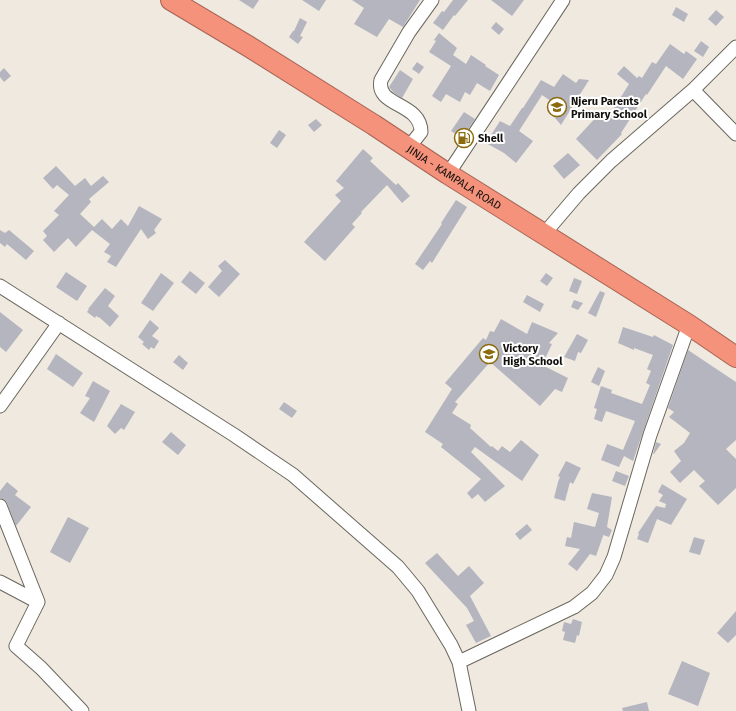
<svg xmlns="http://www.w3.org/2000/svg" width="736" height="711" viewBox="0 0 736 711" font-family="'Fira Sans',sans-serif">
<rect width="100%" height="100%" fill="#efe9df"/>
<path fill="#b5b5bf" d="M239,0H259L253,9Z
M302,0H326L319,11Z
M352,0H420L403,27L389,19L377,37L354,24L364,8Z
M453,0H468L455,16L454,15L443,30L433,23L442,11L444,12Z
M491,0H524L512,16Z
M676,7L688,14L684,22L672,15Z
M716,10L724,17L716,26L708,19Z
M300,18L307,22L300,36L303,37L298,44L289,37L293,31H294Z
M496,22L504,29L499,35L491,28Z
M439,33L457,48L453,55L466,64L471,55L486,65L485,66L499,75L490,91L477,83L470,95L465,92L460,102L446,94L441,102L432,96L451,66L429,52L436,41L434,40Z
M701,41L709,47L703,57L694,51Z
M670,44L684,54L686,51L697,59L683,79L666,66L647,95L646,94L621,133L622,134L597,160L576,139L599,114L606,121L629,84L617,74L624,66L637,78L639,76L642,78L652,62L656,64Z
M417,62L424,67L419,74L412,69Z
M4,68L11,76L4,82L0,77V72Z
M400,70L413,79L402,98L394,93L389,87Z
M563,74L576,83L579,79L589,80L561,125L555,118L561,108L542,95L519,131L533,141L516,163L504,153L486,143L500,121L510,126L522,108H523L541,80L554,87Z
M464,112L475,119L462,138L451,131Z
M316,119L322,125L314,132L308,125Z
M279,130L286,135L277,148L270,143Z
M363,149L373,158L370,161L396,185L398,183L410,196L402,203L387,185L361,212L362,213L352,224L355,227L325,261L304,242L341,201L335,195L344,188L336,181Z
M568,153L580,165L564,179L553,166Z
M56,166L75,186L85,178L91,186L103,176L109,182L89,199L91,202L80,214L94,227L102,219L112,229L121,219L128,226L139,206L162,219L154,230L156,233L148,239L141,229L116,267L107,262L111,256L104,252L110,244L92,230L76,247L68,238L54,252L43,240L47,236L43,231L59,215L54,211L69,195L57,185L53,189L43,178Z
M456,200L467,207L432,263L430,261L423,270L415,264L442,224L441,223Z
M0,230L5,233L9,230L34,251L26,260L7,244L5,247L0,243Z
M225,260L240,274L219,297L208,287L222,271L218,266Z
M190,271L205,283L196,294L181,282Z
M66,272L87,286L77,301L56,287Z
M161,273L174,283L153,311L141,303Z
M546,273L553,278L547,286L540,281Z
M574,278L582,281L577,294L569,291Z
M105,288L115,296L108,306L119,316L110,327L100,318L96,316L95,318L87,312L89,309H88Z
M600,291L605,293L596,317L588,313Z
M527,295L544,304L540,312L523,302Z
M574,300L583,303L578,310L571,307Z
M0,312L23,330L6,352L0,347Z
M501,319L527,334L532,322L558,333L549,343L552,344L542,365L568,378L562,392L555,389L540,406L490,362L455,402L458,404L452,413L471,425L470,428L491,447L492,446L498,451L502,446L510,452L521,440L539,455L522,481L475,447L471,452L505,486L485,502L478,494L472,499L467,493L481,479L441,447L443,444L425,432L452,389L445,383L483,338L486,340L490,331L494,332Z
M150,320L159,328L152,336L159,341L154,349L151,347L149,350L142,344L144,342L138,337Z
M623,327L653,337L654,335L673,345L633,461L624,456L619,467L601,460L607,444L623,450L635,421L606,411L602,422L594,419L597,409L594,408L601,386L612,390L611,393L642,404L650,385L646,383L651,371L647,369L653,355L634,348V350L618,343Z
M577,334L588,340L581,353L578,352L575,361L564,357Z
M688,350L736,382V440L726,449L736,459V488L718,505L699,486L705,481L694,470L680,483L670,472L681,461L674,451L684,443L690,433L669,417L674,412L668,408Z
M56,354L83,373L73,387L47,369Z
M179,355L188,363L183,370L173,362Z
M598,367L605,371L599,386L591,382Z
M93,381L110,391L94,422L80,413L90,398L85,396Z
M284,402L297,411L292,418L279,409Z
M121,404L135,412L124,430L121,428L115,434L107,426Z
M171,432L186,445L178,455L162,442Z
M656,442L661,444L654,454H653Z
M566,461L581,468L573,484L570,482L565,501L554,498L558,482L560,477L558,476Z
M616,471L629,476L625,486L612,481Z
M7,482L18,491L15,495L31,507L16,526L7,503L5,500L0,498V491Z
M662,484L687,499L671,525L657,519L648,543L637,539L639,534L638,533L656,506L665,508L666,504L659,501L663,495L658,492Z
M592,493L612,497L607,527L612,530L609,537L603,535V536L596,556L590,554L577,571L568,564L580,549L565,546L567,537L571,538L574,522L595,527L599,513L587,509Z
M68,517L89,528L70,563L50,552Z
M527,524L532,530L520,540L515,534Z
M694,537L705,540L700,555L689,552Z
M437,553L458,576L469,566L484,583L470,596L491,636L476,643L466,625L474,621L467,608L425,563Z
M736,611V635L728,643L717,633Z
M573,619L582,622L579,636L577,635L575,643L563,640L565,632L562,631L564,622L571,624Z
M682,661L710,673L698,706L668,694Z
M647,702L649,711H623L622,708Z"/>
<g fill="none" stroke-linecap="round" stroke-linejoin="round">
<g stroke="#6b675e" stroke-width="15">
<path id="minor" d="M736,47L693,90L736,134
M409,147L421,132C421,102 375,107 381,80L409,32L432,0
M448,174L563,0
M544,234L579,193L611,161L693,90
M0,286L234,435L293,475L398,567L418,591L451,645L459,662L469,711
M0,406L59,323
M0,506L38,602
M0,582L38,602L16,646L41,668L82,711
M459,662L574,607L592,593L606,575L614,557L650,435L689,325"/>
</g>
<g stroke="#a66454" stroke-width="22">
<g id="highway">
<path id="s1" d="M171,0L248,46L374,125L448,174L689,325L736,357"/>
</g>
</g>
<use href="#minor" stroke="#fff" stroke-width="13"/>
<use href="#highway" stroke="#f5927b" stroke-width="20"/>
</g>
<defs>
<g id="school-ring" transform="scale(1)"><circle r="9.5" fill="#fff" stroke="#8b6b0d" stroke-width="1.5"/><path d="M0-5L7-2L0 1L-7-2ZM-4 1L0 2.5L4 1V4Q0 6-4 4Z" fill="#8b6b0d"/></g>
<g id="fuel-ring" transform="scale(1)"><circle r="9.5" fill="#fff" stroke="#8b6b0d" stroke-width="1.5"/><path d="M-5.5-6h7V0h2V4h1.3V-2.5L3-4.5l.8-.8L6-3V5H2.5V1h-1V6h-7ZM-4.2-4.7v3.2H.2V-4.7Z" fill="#8b6b0d"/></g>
</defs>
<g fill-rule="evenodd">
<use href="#school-ring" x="557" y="107"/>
<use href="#fuel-ring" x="464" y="138"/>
<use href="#school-ring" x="489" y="354"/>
</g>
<g text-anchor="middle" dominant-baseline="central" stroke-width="4" stroke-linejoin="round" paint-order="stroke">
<g font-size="11" font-weight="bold" fill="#12100d" stroke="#fff" text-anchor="start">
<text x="571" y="101">Njeru Parents<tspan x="571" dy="13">Primary School</tspan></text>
<text x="478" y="138">Shell</text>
<text x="503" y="348">Victory<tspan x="503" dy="13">High School</tspan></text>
</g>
<g font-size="11" fill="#12100d" stroke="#fff">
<text stroke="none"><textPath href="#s1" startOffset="334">JINJA - KAMPALA ROAD</textPath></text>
</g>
</g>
</svg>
